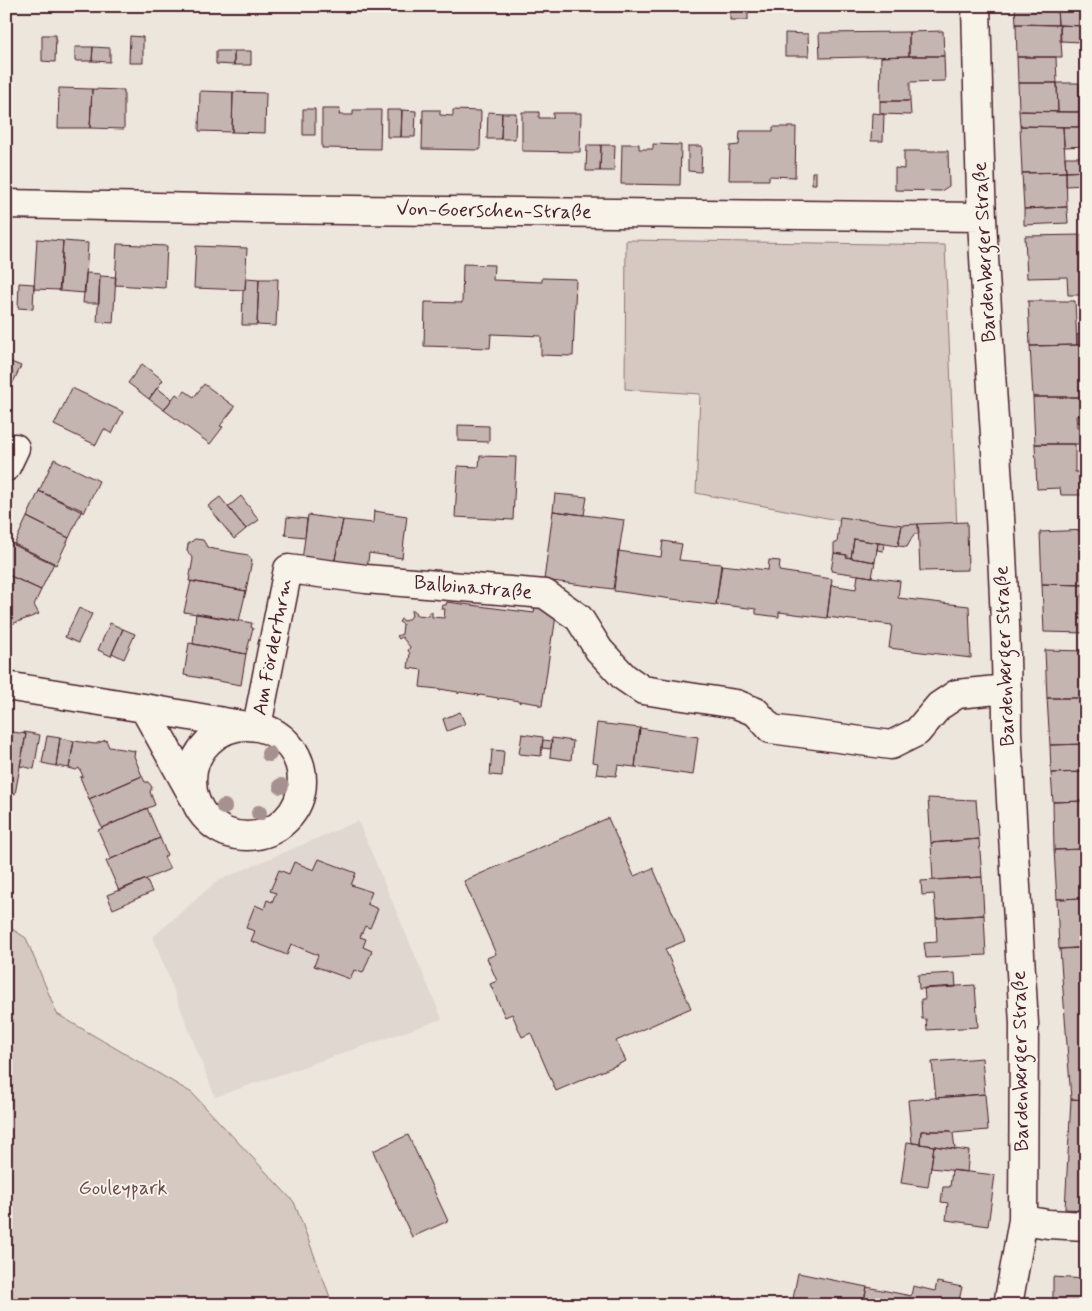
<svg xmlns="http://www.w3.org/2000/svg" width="1092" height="1311" viewBox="0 0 1092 1311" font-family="Mynerve,sans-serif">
<rect width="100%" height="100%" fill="#ece6dd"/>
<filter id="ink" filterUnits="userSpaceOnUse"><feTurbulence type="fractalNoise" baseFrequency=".02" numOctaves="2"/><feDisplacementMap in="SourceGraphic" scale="10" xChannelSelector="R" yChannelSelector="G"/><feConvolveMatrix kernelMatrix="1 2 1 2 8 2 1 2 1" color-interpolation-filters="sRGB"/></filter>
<g filter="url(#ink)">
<path fill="#e0d7d0" d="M358,821L442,1019L215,1097L153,937L217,881Z"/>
<path fill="#d5c9c2" stroke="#907476" d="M626,240L945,245L957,528L895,531L696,493L700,394L625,389Z
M6,925L26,938L57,1014L192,1093L294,1202L333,1305H6Z"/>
<path fill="#c4b5b0" stroke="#4a1f2b" d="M730,6H748V20H730Z
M1015,6H1057L1058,25L1016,24Z
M1057,6H1086V9H1057Z
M1057,9H1086V26L1058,25Z
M1016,24L1060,25L1062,57H1017Z
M1060,25L1081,26L1082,42L1060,41Z
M1081,26H1086V41H1082Z
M943,31L944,56H909V32Z
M909,32V56L820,58L819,33Z
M785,33L808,34L809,56H785Z
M42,35H56L55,62L42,61Z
M130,36L143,37V63H129Z
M75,47H93L92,61H75Z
M93,47L110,48V62L92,61Z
M216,51H234V65L216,64Z
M234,51H251V65H234Z
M909,56H944L945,81L910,82V101H880L881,57Z
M1017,57H1056L1057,83H1018Z
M1018,83H1057L1058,112L1019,111Z
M1057,83H1079V112H1058Z
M59,88L92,89L90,128H58Z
M92,89L124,90V129L90,128Z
M200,91L233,92L232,132L199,131Z
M233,92L266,93L265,133L232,132Z
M880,101H910L911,115L880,114Z
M303,109H315V135H303Z
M322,109H340L339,115H353V110H381L380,149L322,148Z
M387,110H402L401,137H387Z
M402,110L416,111L415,137H401Z
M423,110H440V115L453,116V110L481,111L480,150L422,149Z
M1019,111L1079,112V127L1020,126Z
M488,112L502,113L501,139H487Z
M522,112H539V118H553V113H581L580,152L522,151Z
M502,113H516L515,139H501Z
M872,113L884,114L883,141H871Z
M1020,126L1063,127L1066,172L1022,173Z
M773,127H796L795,177L769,176V180H729L730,146L739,145L740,131H773Z
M1063,127H1086V146L1064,147Z
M622,144H639V149H653V144L681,145L680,185L621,184Z
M587,145H601L600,171H586Z
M601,145H615L614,171H600Z
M688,146H702L701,172L688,171Z
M904,151H948L949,186L941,191L895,190V168L904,169Z
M1065,157H1086V171L1066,172Z
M1086,171V185L1066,186V172Z
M812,172H816V184H812Z
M1066,172L1067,207L1024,209L1022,173Z
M1067,207L1068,223L1024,225V209Z
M1084,235L1086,295H1068L1067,277L1027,278L1025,236Z
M37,239L63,241L60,290L34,289Z
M63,241L88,243L85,293L59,291Z
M117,244L167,246L165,288L115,285Z
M196,246L247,248L245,290L194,288Z
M463,264L494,265L493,280L542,282V278L576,279L573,356L541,355V336L491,334L490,348L424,346L425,302L462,303Z
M86,273L100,274L99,303H83Z
M100,276L116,277L113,323L97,322Z
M246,278L259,279L257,325H242L243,290H245Z
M259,279H278L276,326L257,325Z
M19,283L34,284L33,309L18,308Z
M1028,301H1075L1077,345L1030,346Z
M1083,332H1086V345H1077V335Z
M1077,345H1086V397H1033L1030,346Z
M6,360L21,366L8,393L6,392Z
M142,364L163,380L149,399L128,383Z
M204,384L235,407L220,426L223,427L210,444L164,410L176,394L180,397L185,391L194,397Z
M72,388L123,412L112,434L104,429L96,445L54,425Z
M157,388L172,399L164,410L149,399Z
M1033,397H1086V416H1076L1077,427H1086V444H1035Z
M458,425L489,426V442L458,441Z
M1035,444H1075V472H1086V495H1061L1060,488L1037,489Z
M480,456L516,457L513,520L455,517L458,466L479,467Z
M54,459L99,481L84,513L39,491Z
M39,491L82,510L69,538L27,517Z
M555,494L587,497L584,515L553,511Z
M241,496L259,520L246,529L228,507Z
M220,497L246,529L234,539L208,506Z
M374,511L407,516L402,558L369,553L367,569L334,564L343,520L373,523Z
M553,511L624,520L613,589L544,580Z
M308,515L343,520L334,564L302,560Z
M27,517L69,538L56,565L14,545Z
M287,517L307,519L305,537L285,535Z
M840,517L902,525L898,546L854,539L851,558L846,557L847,555L834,553V543H837Z
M967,522L968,570L920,571L918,524Z
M918,524L919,534H914L907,547L898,546L902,525Z
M1086,530V585L1042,584L1040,532Z
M195,539L203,540L208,548L248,555L252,560L246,591L189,581L193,559L187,551L188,544Z
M854,539L878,543L875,562L851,558Z
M6,540L54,563L41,590L6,574Z
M663,541L682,544L679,560L722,564L716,605L614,591L618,551L661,557Z
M878,543L884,544L883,551L877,550Z
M834,553L847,555L846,557L875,562L872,577L831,571Z
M769,560L780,561L779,571L832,579L827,618L779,612V617L756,614V609L716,604L721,565L768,570Z
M6,574L41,590L34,605L39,614L9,625L6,618Z
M858,575L900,581L898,598L969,606L971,658L889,648L892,625L827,617L831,585L856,589Z
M191,581L246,591L239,621L184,612Z
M1042,584L1086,585V595H1082L1083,610H1086V633L1044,632Z
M447,602L534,613L535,606H537V608L555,611L557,609L553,636H552L542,706H539V704L520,701V703L519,701L500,698L498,700V698L480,695L478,697L479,695L460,692L458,694V692L440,689V691L438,689L420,687L422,670L408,668L410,653L408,651L410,647L402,637L399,639L397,636L402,634L403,624L399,622L401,619L405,621L412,616L411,611H415L416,615L428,616L429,612H432V617L444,618L445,609H441L442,605H446Z
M79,608L92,614L78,643L65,637Z
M196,613L252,623L251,627L253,628L246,654L193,644Z
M110,623L123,629L111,656L98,650Z
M123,629L135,634L124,659L112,653Z
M189,643L246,654L241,685L184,675Z
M1045,650L1086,651V698H1047Z
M1047,698H1086V744L1050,745Z
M460,712L465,724L447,731L443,719Z
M597,723L640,728L635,767L618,765L616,776L596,774L598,763L592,762Z
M640,728L698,737L693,775L635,767Z
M6,731L26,734L15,794L6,792Z
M24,732L40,735L34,769L20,766L26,734H24Z
M522,734L543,737L541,756L519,754Z
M47,736L60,738L56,766L42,763Z
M60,738L74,741L69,768L56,766Z
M552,738L573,741L571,760L550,757Z
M106,740L109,747L135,751L134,756L142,776L89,799L80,777L83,776L79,768L76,770L69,768L74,741L95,744Z
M543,740L552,741L551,749L542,748Z
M1086,744V772L1051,773L1050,745Z
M492,750L504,751L502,776L490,775Z
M1086,772V801L1053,802L1051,773Z
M142,776L145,782H148L152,787L150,792L155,805L102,828L89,799Z
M928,798L976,800L979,839L931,843Z
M1086,801V849L1054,850L1053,802Z
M147,808L160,838L111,859L98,830Z
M608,818L634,876L653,868L685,941L665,949L691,1008L616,1041L626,1061L556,1091L531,1033L522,1037L512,1014L505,1017L490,984L497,981L487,958L496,954L464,881Z
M160,838L167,855L164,857L170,869L119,891L106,861Z
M979,839L982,877L933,880L931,843Z
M1086,849V898L1057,899L1054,850Z
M319,859L356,873L351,885L372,892L367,904L378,909L370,928L365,926L360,937L366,939L363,947L372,951L363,973L354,970L350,979L314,966L318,955L291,944L287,955L251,941L255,931L246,928L255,905L264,909L267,900L272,902L276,893L270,891L279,870L289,874L294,862L314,870Z
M982,877L984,915L936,918L934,894L922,895L921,881Z
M146,879L152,892L113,909L107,895Z
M1086,898V947L1059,949L1057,899Z
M984,915L986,955L926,958L924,943L937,942L936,918Z
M1086,948V1100L1071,1099L1060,949Z
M955,973L956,987L919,989L918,975Z
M975,985L978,1027L927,1030L926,1019H922L921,999H925L924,988Z
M982,1058L985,1094L936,1098L932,1062Z
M985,1094L988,1130L953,1133L951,1131H921L920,1144L912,1143L908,1100Z
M1071,1099L1086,1100V1210L1065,1209Z
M921,1131H951L953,1133L955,1149L920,1144Z
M408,1135L448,1221L412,1237L373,1151Z
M907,1142L934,1146L928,1187L901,1183Z
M934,1146L969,1151L967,1172L931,1168Z
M952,1170L995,1175L988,1226L946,1220L948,1203L941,1202L943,1187H950Z
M798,1273L867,1287L863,1305H790L792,1304Z
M1053,1277L1086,1279V1305H1053Z
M937,1282L962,1287L958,1305H863L867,1287L911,1296L913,1286L935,1291Z"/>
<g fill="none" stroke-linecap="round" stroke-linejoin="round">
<g stroke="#4a1f2b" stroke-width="31">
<path id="minor" d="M976,6C978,77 979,147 982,218C990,389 1007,560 1007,731L1024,1024L1023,1220L1008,1305
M6,204L256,209L982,217
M6,467L15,448
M6,686L144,708L193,796
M144,708L241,725
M192 781a55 55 0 1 1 110 0a55 55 0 1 1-110 0Z
M257,726L288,569L366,579L545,594L579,618L599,650L624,677L643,690L736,704L756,712L771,729L891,745L917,732L939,706L957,694L1007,689
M1023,1220L1048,1224L1086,1226"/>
</g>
<use href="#minor" stroke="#f7f3e8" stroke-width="28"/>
</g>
<g fill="#a69090">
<circle cx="269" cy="754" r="8"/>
<circle cx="281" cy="786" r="8"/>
<circle cx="224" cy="807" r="8"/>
<circle cx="259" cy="813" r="8"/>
</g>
</g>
<g text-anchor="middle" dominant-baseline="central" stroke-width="4" stroke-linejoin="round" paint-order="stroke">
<g font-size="20" fill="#4a1f2b" stroke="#f7f3e8">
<text transform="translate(494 211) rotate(1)">Von-Goerschen-Straße</text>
<text transform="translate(985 252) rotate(-93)">Bardenberger Straße</text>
<text transform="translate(473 588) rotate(5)">Balbinastraße</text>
<text transform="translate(273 647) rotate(-79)">Am Förderturm</text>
<text transform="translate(1005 656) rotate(-92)">Bardenberger Straße</text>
<text transform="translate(1021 1061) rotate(-91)">Bardenberger Straße</text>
</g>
<g font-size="20" fill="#6d4a51" stroke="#f7f3e8">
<text x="123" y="1188">Gouleypark</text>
</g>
</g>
<rect width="1092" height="1311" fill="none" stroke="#f7f3e8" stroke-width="25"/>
<rect x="12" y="12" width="1067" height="1286" fill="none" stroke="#4a1f2b" stroke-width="2" filter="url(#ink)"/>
</svg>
